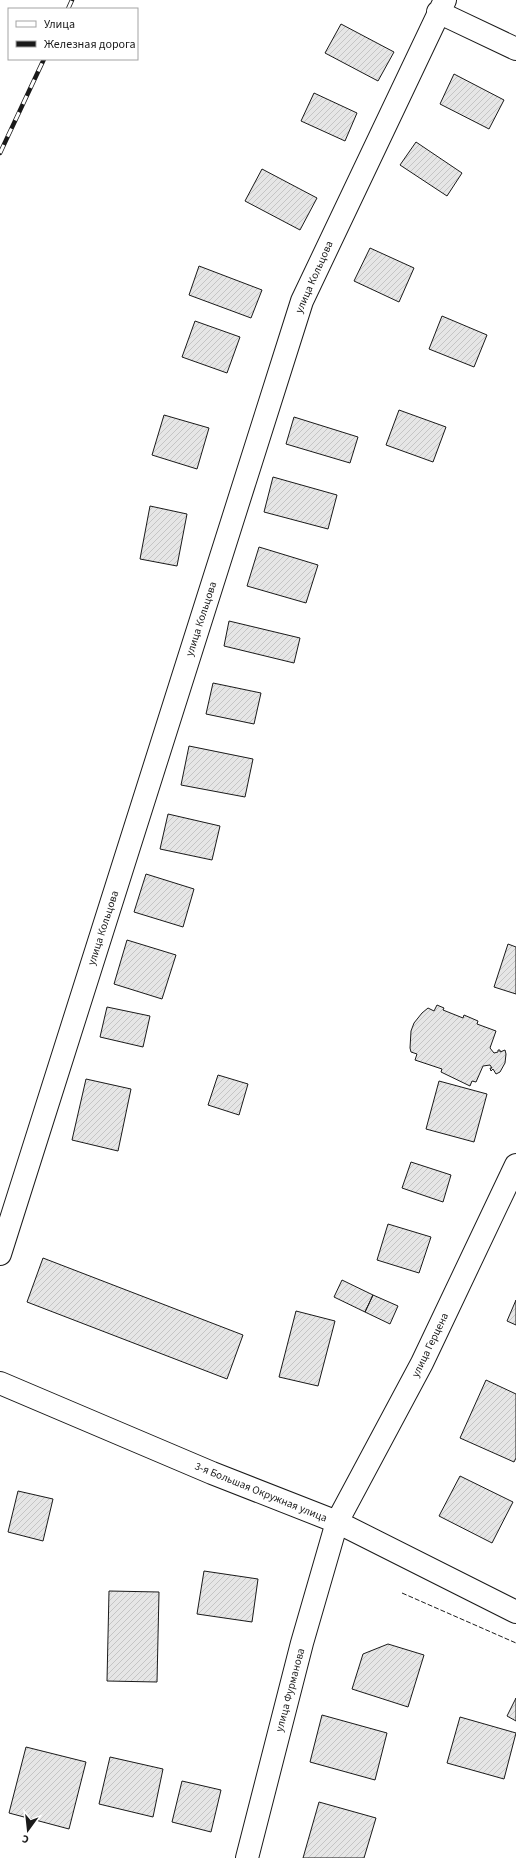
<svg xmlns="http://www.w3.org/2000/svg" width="516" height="1858" viewBox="0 0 516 1858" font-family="'Source Sans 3',sans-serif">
<defs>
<pattern id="building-hatch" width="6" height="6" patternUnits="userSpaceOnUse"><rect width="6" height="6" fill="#e6e6e6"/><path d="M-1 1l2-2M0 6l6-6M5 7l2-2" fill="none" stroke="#c5c5c5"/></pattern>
</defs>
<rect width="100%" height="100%" fill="#fff"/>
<path fill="url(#building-hatch)" stroke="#1a1a1a" d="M341,24L394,52L378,81L325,53Z
M454,74L504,100L489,129L440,104Z
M314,93L357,113L345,141L301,121Z
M416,142L462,173L447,196L400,165Z
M262,169L317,198L300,230L245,201Z
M370,248L414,268L399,302L354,281Z
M199,266L262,290L251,318L189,295Z
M442,316L487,335L474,367L429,349Z
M195,321L240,337L227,373L182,357Z
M399,410L446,427L433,462L386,445Z
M164,415L209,428L197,469L152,455Z
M294,417L358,437L350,463L286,444Z
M273,477L337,495L328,529L264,512Z
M150,506L187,514L177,566L140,559Z
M259,547L318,565L306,603L247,586Z
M229,621L300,638L294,663L224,646Z
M213,683L261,693L254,724L206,714Z
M189,746L253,759L245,797L181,785Z
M168,814L220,826L212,860L160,849Z
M146,874L194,889L183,927L134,912Z
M127,940L176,955L162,999L114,984Z
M508,944L516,947V994L494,987Z
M437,1005L444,1008L443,1010L463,1018L464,1015L478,1021L477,1024L496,1031L490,1048L494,1053L498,1052V1050H500V1052L505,1050L506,1054L505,1063L500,1072L496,1074L493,1069L491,1071L490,1068H492L490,1065L483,1066L476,1082L472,1081L470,1086L441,1072L442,1069L415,1060L417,1054L411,1052L410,1048L411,1031L414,1023L422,1013L428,1008L434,1011Z
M107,1007L150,1016L143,1047L100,1037Z
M218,1075L248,1084L239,1115L208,1105Z
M86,1079L131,1089L118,1151L72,1140Z
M439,1081L487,1094L474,1142L426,1129Z
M411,1162L451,1175L443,1202L402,1188Z
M388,1224L431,1237L419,1273L377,1260Z
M43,1258L243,1335L227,1379L27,1302Z
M342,1280L373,1295L365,1312L334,1297Z
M373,1295L398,1306L390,1324L365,1312Z
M516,1300V1325L507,1321Z
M296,1311L335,1321L318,1386L279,1377Z
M486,1380L516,1394V1458L514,1462L460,1438Z
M460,1476L513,1502L492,1543L439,1516Z
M18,1491L53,1499L43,1541L8,1532Z
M204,1571L258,1579L252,1622L197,1614Z
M109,1591L159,1592L157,1682L107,1681Z
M388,1644L424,1655L408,1707L352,1689L363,1654Z
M516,1698V1721L507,1716Z
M322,1715L387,1733L375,1780L310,1762Z
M460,1717L516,1733L504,1779L447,1763Z
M26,1747L86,1762L69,1829L9,1813Z
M110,1757L163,1769L153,1817L99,1804Z
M182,1781L221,1790L211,1832L172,1822Z
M319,1802L376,1818L364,1858H303Z"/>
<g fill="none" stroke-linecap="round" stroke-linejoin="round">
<g stroke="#1a1a1a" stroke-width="24">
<path id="street" d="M438,12L516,49
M0,1254L302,301L445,0
M247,1858L302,1643L337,1522"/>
</g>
<g stroke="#1a1a1a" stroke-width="24">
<path id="secondary" d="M0,1383L212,1473L337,1522L516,1612
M337,1522L422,1363L516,1165"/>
</g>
<use href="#street" stroke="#fff" stroke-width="22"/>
<use href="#secondary" stroke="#fff" stroke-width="22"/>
<g stroke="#1a1a1a" stroke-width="4.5">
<path id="rail" d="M68,9L72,0
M0,153L44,59"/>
</g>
<use href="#rail" stroke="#fff" stroke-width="3" stroke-dasharray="9" stroke-linecap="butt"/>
<path stroke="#1a1a1a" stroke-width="1" stroke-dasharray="5 2" stroke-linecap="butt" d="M402,1593L516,1643"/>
</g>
<g text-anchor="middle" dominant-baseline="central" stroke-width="3" stroke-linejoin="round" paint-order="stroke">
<g font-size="11" fill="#1a1a1a" stroke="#fff">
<text transform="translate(314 277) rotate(-66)">улица Кольцова</text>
<text transform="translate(201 619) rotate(-72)">улица Кольцова</text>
<text transform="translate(103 928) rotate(-72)">улица Кольцова</text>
<text transform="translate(430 1345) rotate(-64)">улица Герцена</text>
<text transform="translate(261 1492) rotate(22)">3-я Большая Окружная улица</text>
<text transform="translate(290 1690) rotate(-75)">улица Фурманова</text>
</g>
</g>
<rect x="8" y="8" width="130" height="52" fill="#ffffff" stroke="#a3a3a3"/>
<rect x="16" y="21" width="20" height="6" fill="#ffffff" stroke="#a3a3a3"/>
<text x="44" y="28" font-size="12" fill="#1a1a1a">Улица</text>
<rect x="16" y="41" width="20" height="6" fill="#1a1a1a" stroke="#a3a3a3"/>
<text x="44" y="48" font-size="12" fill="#1a1a1a">Железная дорога</text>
<g transform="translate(28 1830) rotate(195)" stroke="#ffffff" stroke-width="3" paint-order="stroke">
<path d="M0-3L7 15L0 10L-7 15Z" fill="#1a1a1a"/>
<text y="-6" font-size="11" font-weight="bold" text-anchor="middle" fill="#1a1a1a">С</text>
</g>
</svg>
